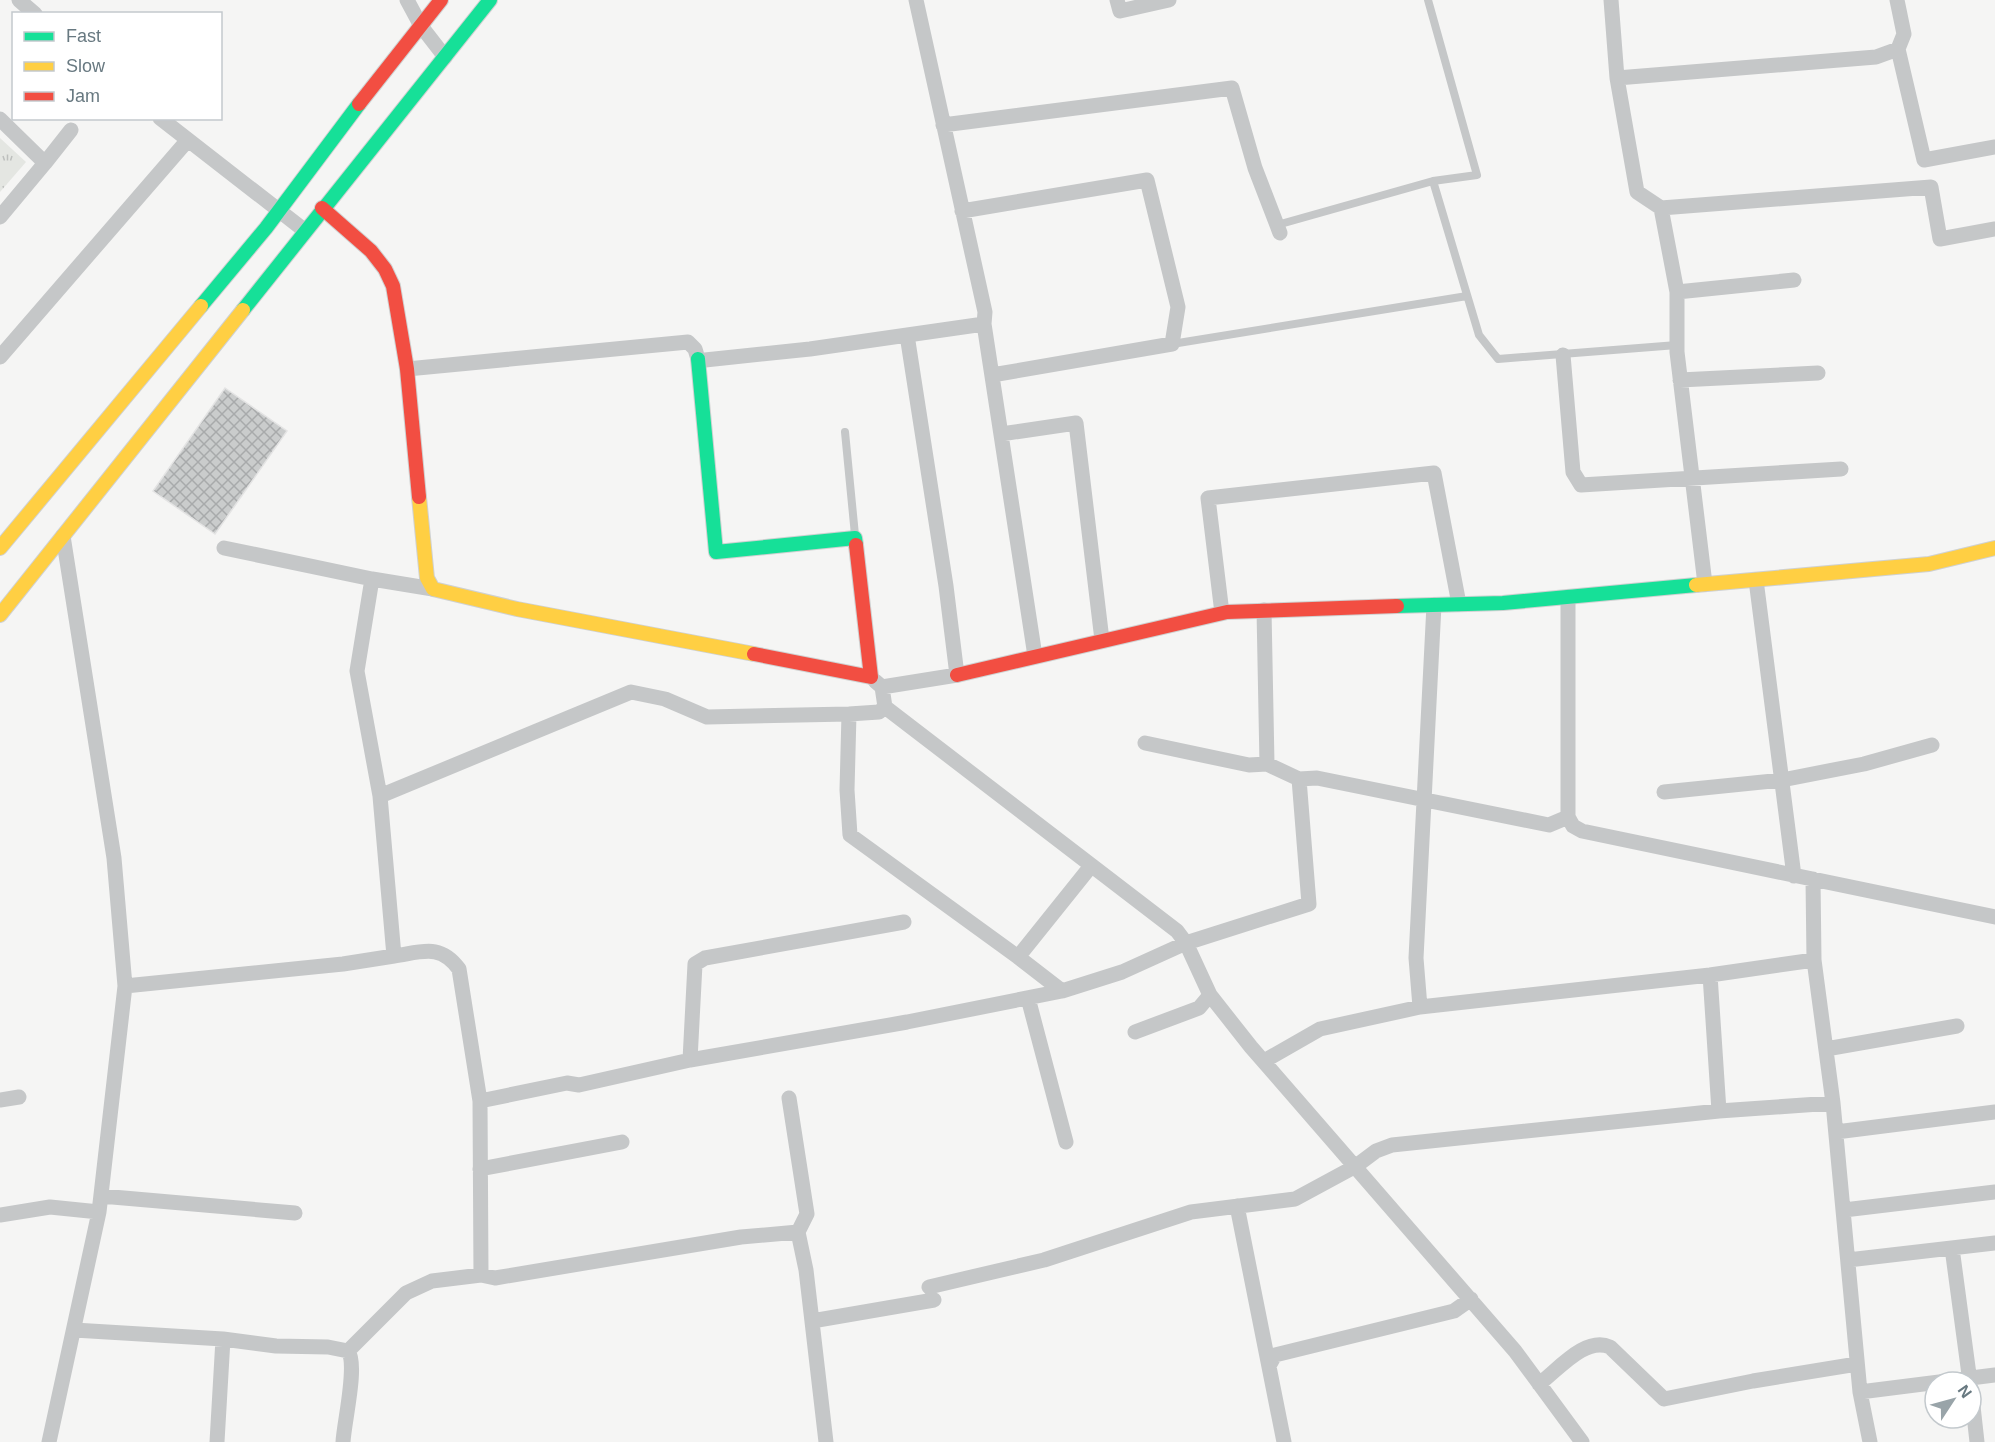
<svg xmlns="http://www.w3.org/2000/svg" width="1995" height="1442" viewBox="0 0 1995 1442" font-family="Arial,sans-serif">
<defs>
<pattern id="park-tufts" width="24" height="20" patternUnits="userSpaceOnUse" patternTransform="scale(1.5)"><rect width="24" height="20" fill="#e4e6e2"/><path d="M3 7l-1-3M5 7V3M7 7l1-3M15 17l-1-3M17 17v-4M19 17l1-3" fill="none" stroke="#bdbfbd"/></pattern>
<pattern id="building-cross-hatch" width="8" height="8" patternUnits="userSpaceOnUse" patternTransform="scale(1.5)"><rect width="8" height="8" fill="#cacccc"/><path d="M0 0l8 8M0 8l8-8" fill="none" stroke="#a8aaab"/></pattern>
</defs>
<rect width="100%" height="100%" fill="#f5f5f4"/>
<path fill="url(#park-tufts)" d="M0,138L26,162L0,192Z"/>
<path fill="url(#building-cross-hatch)" stroke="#e4e4e4" stroke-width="1.5" d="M225,388L287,431L215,534L153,491Z"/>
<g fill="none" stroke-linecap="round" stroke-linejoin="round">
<g stroke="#cfd1d1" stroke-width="16">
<path id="fast" d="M201,306L266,228L359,104
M243,310L490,0
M698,359L716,552L855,538L856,545
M1397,606L1503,603L1696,585"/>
</g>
<g stroke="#cfd1d1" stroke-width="16">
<path id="slow" d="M419,497L427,578L433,589L517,609L754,654
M0,548L201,306
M1696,585L1929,564L1995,548
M0,615L243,310"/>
</g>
<g stroke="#cfd1d1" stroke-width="16">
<path id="jam" d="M359,104L441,0
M322,208L371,251L385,269L393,286L407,369L419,497
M754,654L871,677L856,545
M957,675L1227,612L1397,606"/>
</g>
<path stroke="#c5c7c8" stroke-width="8" d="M1428,0L1477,175L1433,181
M1277,225L1433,181L1479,335L1498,359L1677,345
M1172,344L1467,296
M845,432L855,535"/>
<path stroke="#c5c7c8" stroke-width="15" d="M19,0L35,14
M407,0L421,26L445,57
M1117,0L1120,11L1169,0
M1611,0L1617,78L1637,192L1661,208L1931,187L1940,239L1995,229
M1898,49L1924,160L1995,147
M1617,78L1876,57L1898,49L1904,34L1897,0
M160,118L304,230
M0,119L45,163L0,217
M943,125L1232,88L1255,168L1280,233
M45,163L71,130
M1661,208L1677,292V352L1705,584
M962,211L1147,180L1178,307L1172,344L992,375
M1677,292L1794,280
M984,324L1035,656
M1563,355L1573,472L1581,485L1841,469
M0,357L187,141
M407,369L688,342L695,349L698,359L705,360L810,349L984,324L985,312L916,0
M1680,380L1818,373
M1001,434L1076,423L1102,640
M224,548L372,579
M1756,580L1794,876
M1568,597V817L1573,826L1582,831L1995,917
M1264,610L1267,764
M1222,613L1208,498L1434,473L1459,604
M875,681L882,687L957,675L946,586L907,335
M882,687L885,707L1177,931L1186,943L1210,995L1251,1047L1515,1351L1582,1442
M849,714L847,790L850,835L1018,957L1091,866
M1145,743L1249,765L1267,764L1299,779L1317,778L1549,825L1568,817
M1664,792L1782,780L1864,764L1932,745
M380,796L631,692L665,699L707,717L849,714L879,712L885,707
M1813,879L1814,960L1833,1103L1860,1392L1870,1442
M394,956C422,952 440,943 459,969L480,1101L481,1275L495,1278L741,1237L798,1232L806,1270L826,1442
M1018,957L1062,991
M1710,975L1719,1111
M125,986L343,964L394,956L380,796L357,671L372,579L433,589
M1028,998L1066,1142
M1420,1007L1416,958L1434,605
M1135,1032L1199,1008L1210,995
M1826,1049L1957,1026
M690,1060L695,964L705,958L904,922
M1264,1061L1320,1029L1420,1007L1710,975L1814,960
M789,1098L807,1214L798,1232
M0,1100L19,1097
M480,1101L567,1083L579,1085L690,1060L907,1022L1062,991L1122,972L1186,943L1309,904L1299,779
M1836,1132L1995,1112
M480,1169L622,1142
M101,1196L295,1213
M1237,1206L1284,1442
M1844,1210L1995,1192
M0,1215L50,1207L99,1212
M1952,1248L1970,1382
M1848,1260L1995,1243
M929,1287L1044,1260L1191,1212L1295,1199L1356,1166L1376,1151L1392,1145L1719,1111L1833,1103
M812,1321L934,1300
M74,1330L223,1339L276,1346L328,1347L348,1351C358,1365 344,1422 343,1442
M348,1351L406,1293L432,1281L481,1275
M1269,1366L1275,1355L1454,1311L1471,1299
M1539,1384C1558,1370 1585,1336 1610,1347L1664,1399L1753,1381L1857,1364
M1971,1388L1977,1442
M1860,1392L1995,1375
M49,1442L99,1212L125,986L114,858L63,536
M217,1442L223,1339"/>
<use href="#fast" stroke="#16e098" stroke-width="14"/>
<use href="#slow" stroke="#ffcf43" stroke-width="14"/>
<use href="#jam" stroke="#f24e42" stroke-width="14"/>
</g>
<rect x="12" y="12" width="210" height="108" fill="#ffffff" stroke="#c3c9cd" stroke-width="1.5"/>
<rect x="24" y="32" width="30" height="9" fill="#16e098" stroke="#c3c9cd" stroke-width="1.5"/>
<text x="66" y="42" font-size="18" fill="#687981">Fast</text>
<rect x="24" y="62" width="30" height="9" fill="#ffcf43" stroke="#c3c9cd" stroke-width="1.5"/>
<text x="66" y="72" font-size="18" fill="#687981">Slow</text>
<rect x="24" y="92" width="30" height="9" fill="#f24e42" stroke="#c3c9cd" stroke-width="1.5"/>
<text x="66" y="102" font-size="18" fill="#687981">Jam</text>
<g transform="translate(1953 1400) rotate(54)"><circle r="28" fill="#ffffff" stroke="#c3c9cd" stroke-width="1.5"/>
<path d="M0-4.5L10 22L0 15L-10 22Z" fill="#99a4a9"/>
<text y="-9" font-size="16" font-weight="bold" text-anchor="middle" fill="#687981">N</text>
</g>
</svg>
